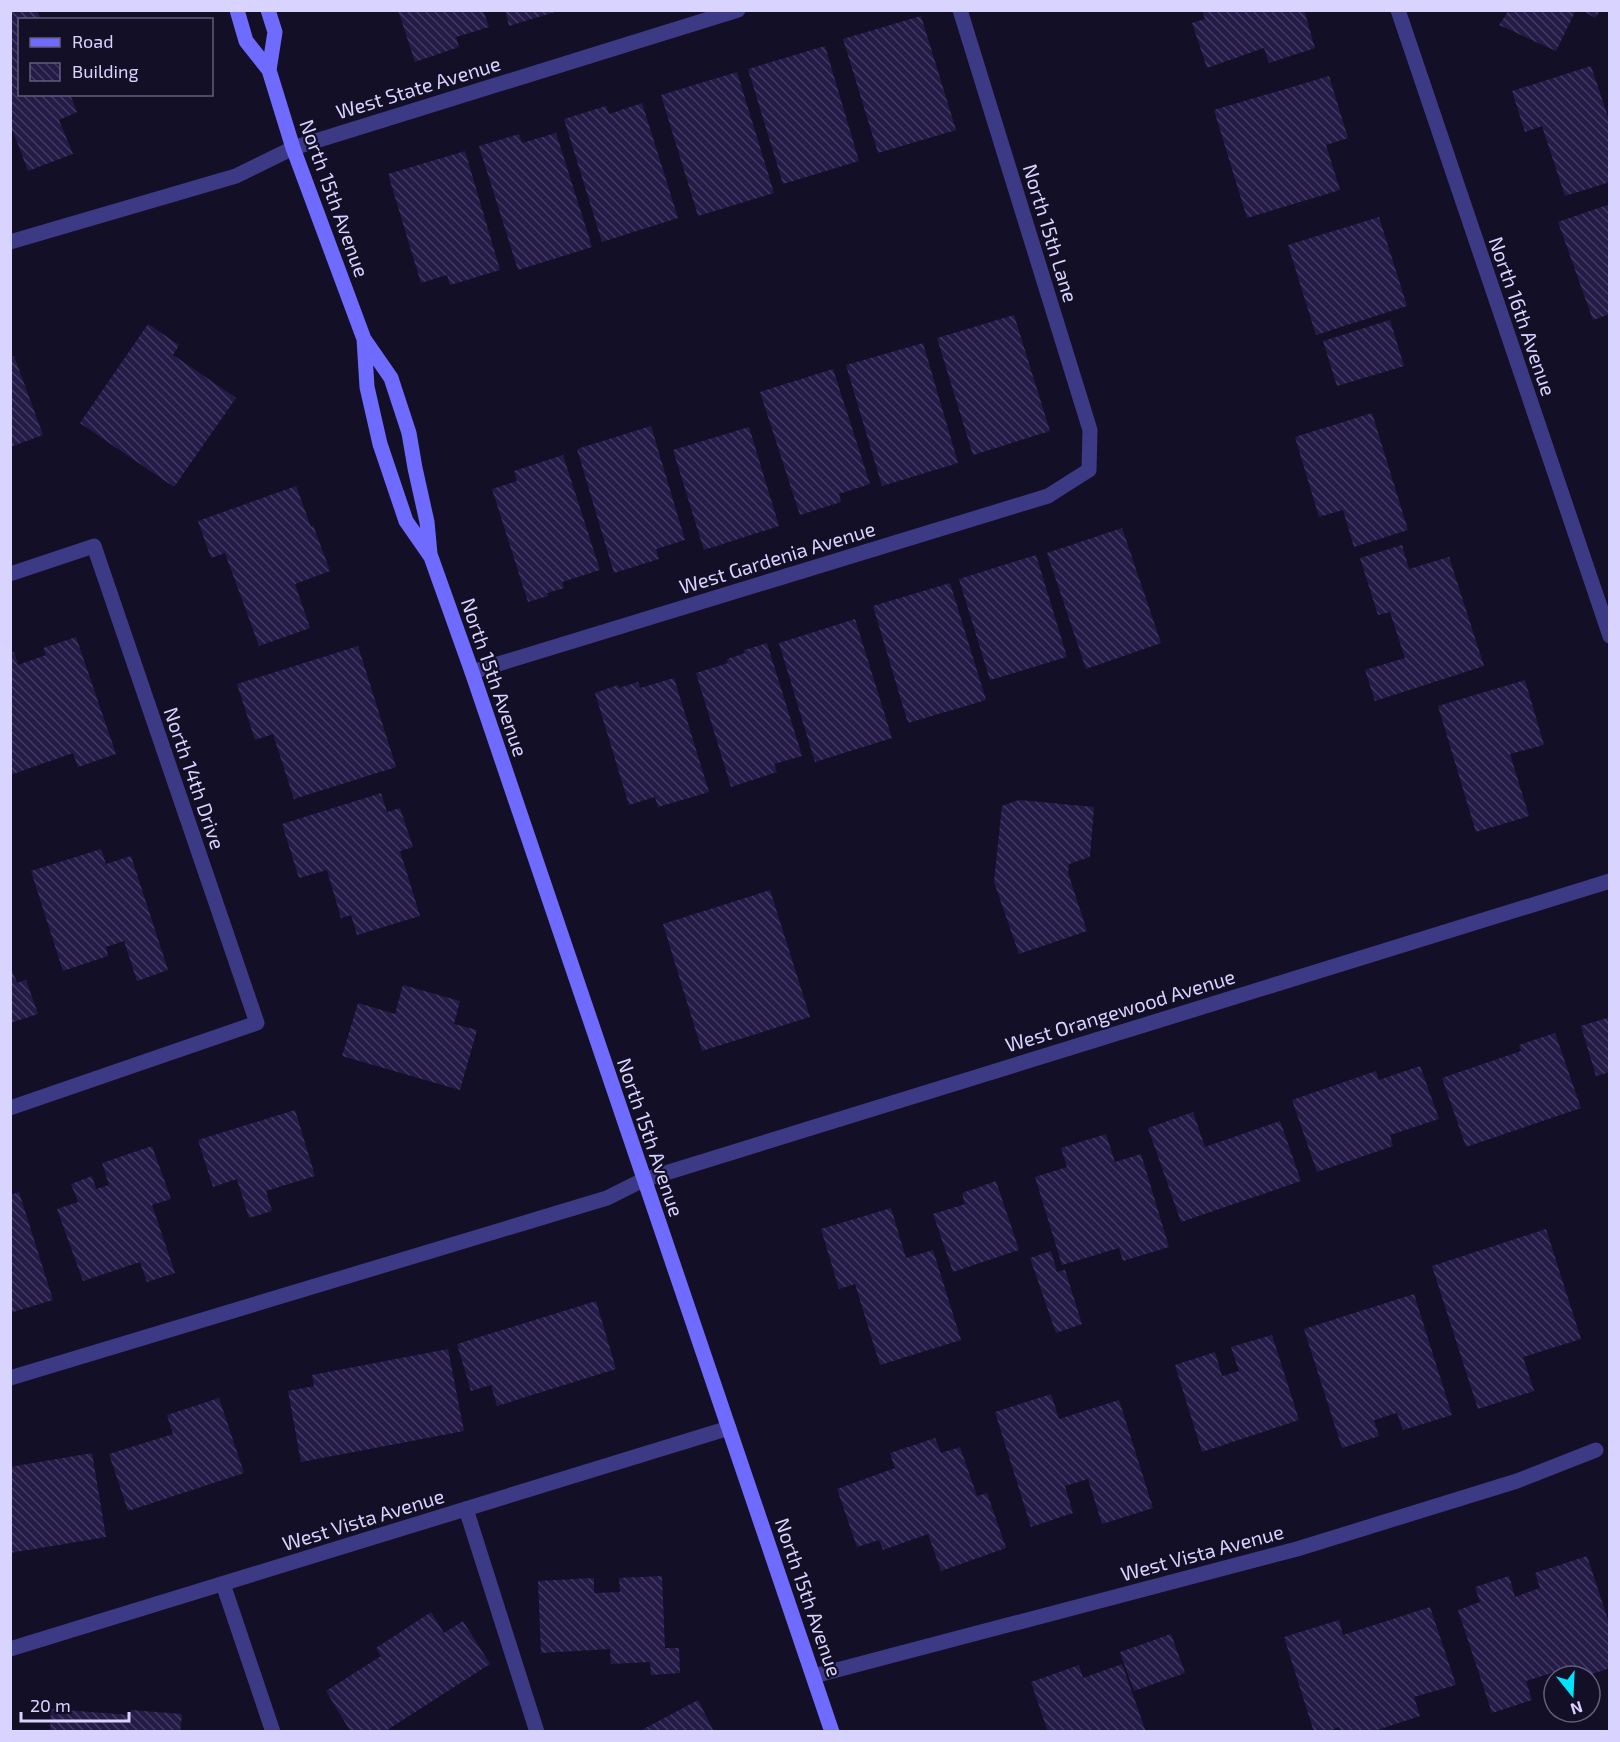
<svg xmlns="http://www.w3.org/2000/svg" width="1620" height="1742" viewBox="0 0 1620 1742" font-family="'Exo 2',sans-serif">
<defs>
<pattern id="building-back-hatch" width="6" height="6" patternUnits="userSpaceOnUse" patternTransform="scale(1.5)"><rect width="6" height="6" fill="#241b47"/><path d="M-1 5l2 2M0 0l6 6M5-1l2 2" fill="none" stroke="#433b63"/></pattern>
</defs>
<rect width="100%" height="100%" fill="#130f26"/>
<path fill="url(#building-back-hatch)" d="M10,10H37L41,20H20V94H70L77,112L59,120L73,154L28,171L13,131L10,132Z
M398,10H483L489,27L456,37L459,47L415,62Z
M505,10H558V11L509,26Z
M1202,10H1304L1315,48L1269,63L1264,48L1207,68L1192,23L1205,19Z
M1509,10H1576L1556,51L1499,25Z
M1582,10H1601L1595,18Z
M921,16L956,130L878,153L843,39Z
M825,46L859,161L783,184L748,69Z
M1591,66L1610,123V182L1565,196L1542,126L1525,132L1512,91Z
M737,72L774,193L698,216L661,95Z
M1329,76L1348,138L1326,145L1340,190L1247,218L1214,110Z
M642,103L678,218L602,242L564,119L606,106L609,114Z
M556,133L592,247L518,270L479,146L519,134L522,143Z
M465,151L500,270L450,285L447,275L421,283L388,174Z
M1610,204V314L1593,320L1558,222Z
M1379,217L1407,306L1316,335L1288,245Z
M1014,315L1050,431L973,455L937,338Z
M1390,320L1404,366L1337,386L1323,341Z
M148,324L179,345L173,355L236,398L174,487L80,423Z
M923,343L958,463L882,486L846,365Z
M14,356L43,435L10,447V357Z
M833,369L870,484L839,494L841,502L800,515L760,392Z
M1372,413L1408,530L1354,547L1343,510L1319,517L1295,437Z
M651,426L685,540L656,549L659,559L614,573L577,449Z
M749,427L779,526L704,550L673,450Z
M563,455L600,570L562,582L564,588L547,593L548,596L528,602L492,489L517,481L514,471Z
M296,486L311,527L313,525L330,571L295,584L310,628L259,646L225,553L211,558L198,521Z
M1122,528L1161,643L1086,669L1047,553Z
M1402,545L1409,569L1449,557L1484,666L1375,701L1365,670L1405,658L1390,612L1378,615L1360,558Z
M1036,555L1067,657L990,680L959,579Z
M950,583L986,700L908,723L873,606Z
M855,619L892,738L815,762L779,643Z
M76,637L116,754L78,767L73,753L10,775V653L14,652L18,665L46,655L43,648Z
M767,643L802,756L774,764L777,772L731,787L696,673L728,663L727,659L745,653L744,650Z
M358,646L396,767L294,799L273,734L255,740L237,684Z
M674,678L709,792L658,807L655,797L629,805L595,693L618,685L619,688L638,682L640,688Z
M1525,680L1544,745L1510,754L1529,816L1476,832L1438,706Z
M381,793L387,812L400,808L413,847L400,851L420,916L357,935L351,915L341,918L327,870L299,878L282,824Z
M1019,800L1094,807L1090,857L1069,864L1068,873L1087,931L1019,954L994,882L1002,806Z
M101,849L106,864L131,856L168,970L137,981L124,941L106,947L108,956L63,971L31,871Z
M770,890L810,1017L702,1051L663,924Z
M10,965L17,983L26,980L38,1014L10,1023Z
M403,985L460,1001L454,1024L477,1030L460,1090L342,1056L358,1003L395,1014Z
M1610,1017V1072L1596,1076L1581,1026Z
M1555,1033L1581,1108L1466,1147L1442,1078L1521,1051L1519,1045Z
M1420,1066L1439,1119L1390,1135L1393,1146L1317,1172L1292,1100L1376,1071L1379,1080Z
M295,1110L315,1176L266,1191L272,1211L249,1218L237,1179L213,1187L198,1140Z
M1193,1112L1205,1147L1280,1121L1301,1181L1181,1222L1148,1128Z
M1106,1134L1115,1162L1141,1154L1169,1247L1123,1261L1119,1248L1062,1265L1035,1177L1067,1167L1061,1148Z
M152,1146L171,1199L152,1205L175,1273L147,1282L140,1262L83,1281L57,1209L78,1202L71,1184L92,1176L96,1189L109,1185L102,1163Z
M996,1181L1019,1250L953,1272L933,1214L965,1204L962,1193Z
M19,1192L53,1300L10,1313V1195Z
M891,1208L906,1258L933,1250L961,1340L880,1365L855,1284L839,1289L821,1229Z
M1546,1229L1581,1339L1523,1357L1534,1391L1478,1409L1432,1266Z
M1051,1251L1057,1272L1065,1270L1082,1324L1056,1333L1030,1258Z
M1414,1294L1452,1415L1403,1430L1397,1413L1374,1420L1379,1436L1342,1448L1304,1329Z
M596,1301L616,1369L497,1406L491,1385L471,1391L457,1344Z
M1272,1335L1299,1420L1202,1452L1175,1365L1215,1352L1222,1376L1239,1371L1231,1347Z
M448,1349L464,1431L301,1462L288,1391L314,1386L312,1375Z
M1051,1394L1059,1419L1119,1400L1153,1508L1102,1524L1088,1479L1065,1486L1073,1513L1031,1527L995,1412Z
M219,1398L244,1473L128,1511L109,1454L173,1434L167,1415Z
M935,1438L941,1453L960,1447L977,1496L987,1493L1006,1548L941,1571L928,1534L883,1550L879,1540L857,1547L837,1489L895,1468L890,1453Z
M92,1453L106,1537L10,1553V1467Z
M1587,1556L1610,1626V1668L1586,1676H1571L1568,1668L1526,1681L1532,1700L1492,1713L1458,1610L1480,1602L1475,1587L1509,1576L1515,1597L1540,1588L1535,1573Z
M662,1576L665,1648H679L680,1673L651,1675L650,1662L611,1664L610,1649L541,1653L538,1581L594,1578V1593L620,1592L619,1578Z
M1430,1607L1456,1685L1414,1697L1420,1716L1371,1732H1341L1339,1727L1327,1732H1314L1284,1637L1339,1620L1343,1635Z
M431,1612L444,1633L463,1621L490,1664L384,1732H351L326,1691L381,1656L376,1648Z
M1171,1634L1185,1673L1134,1691L1120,1652Z
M1122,1664L1146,1732H1048L1031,1682L1079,1665L1083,1678Z
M698,1700L714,1732H638Z
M51,1709L130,1715L131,1710L182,1714L180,1732H50Z"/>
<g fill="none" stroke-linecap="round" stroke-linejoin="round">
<path stroke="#3d3a85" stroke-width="15" d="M10,1378L607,1198L643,1180
M466,1509L537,1732"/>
<path stroke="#3d3a85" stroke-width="15" d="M1398,10L1610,636
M10,242L236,176L293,148L738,10
M10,574L94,546L257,1023L10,1108
M472,672L1048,496L1089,470L1090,430L960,10
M643,1180L1610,881
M223,1584L273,1732
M10,1649L729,1428
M814,1676L1297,1549L1517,1481L1596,1450"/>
<path stroke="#6f6bff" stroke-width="15" d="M237,10L246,41L269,70L293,148L364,339L391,378L409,433L415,468L427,522L430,554
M268,10L275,32L269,70
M364,339L367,387L380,444L406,521L431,557L472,672L832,1732"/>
</g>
<g text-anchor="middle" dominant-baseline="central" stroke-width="4.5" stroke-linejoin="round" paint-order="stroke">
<g font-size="20" fill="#d9d4ff" stroke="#130f26">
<text transform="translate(418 87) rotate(-17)">West State Avenue</text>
<text transform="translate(335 198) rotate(70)">North 15th Avenue</text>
<text transform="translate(1051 233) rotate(73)">North 15th Lane</text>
<text transform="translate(1523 316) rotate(71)">North 16th Avenue</text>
<text transform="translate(777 557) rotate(-17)">West Gardenia Avenue</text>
<text transform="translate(495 677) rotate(71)">North 15th Avenue</text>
<text transform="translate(195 778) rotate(71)">North 14th Drive</text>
<text transform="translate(1120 1010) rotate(-17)">West Orangewood Avenue</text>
<text transform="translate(651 1137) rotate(71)">North 15th Avenue</text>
<text transform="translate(363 1519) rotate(-17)">West Vista Avenue</text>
<text transform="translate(1202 1552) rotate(-15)">West Vista Avenue</text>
<text transform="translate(809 1597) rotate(71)">North 15th Avenue</text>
</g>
</g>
<rect width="1620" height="1742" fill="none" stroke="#d9d4ff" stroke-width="24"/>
<rect x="18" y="18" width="195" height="78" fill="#130f26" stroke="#625e7d" stroke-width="1.5"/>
<rect x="30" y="38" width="30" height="9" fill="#6f6bff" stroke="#625e7d" stroke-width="1.5"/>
<text x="72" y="48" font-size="18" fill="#d9d4ff">Road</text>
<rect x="30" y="63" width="30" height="18" fill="url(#building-back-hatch)" stroke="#625e7d" stroke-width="1.5"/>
<text x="72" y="78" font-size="18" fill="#d9d4ff">Building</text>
<g transform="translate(1572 1694) rotate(162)"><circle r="28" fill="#130f26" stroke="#625e7d" stroke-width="1.5"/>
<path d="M0-4.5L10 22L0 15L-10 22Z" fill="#00e5ff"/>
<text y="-9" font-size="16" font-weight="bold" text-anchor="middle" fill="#d9d4ff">N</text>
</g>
<path d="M21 1712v9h108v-9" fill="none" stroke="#d9d4ff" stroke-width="3"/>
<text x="30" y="1712" font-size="18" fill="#d9d4ff" stroke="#130f26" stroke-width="4.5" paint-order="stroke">20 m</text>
</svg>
